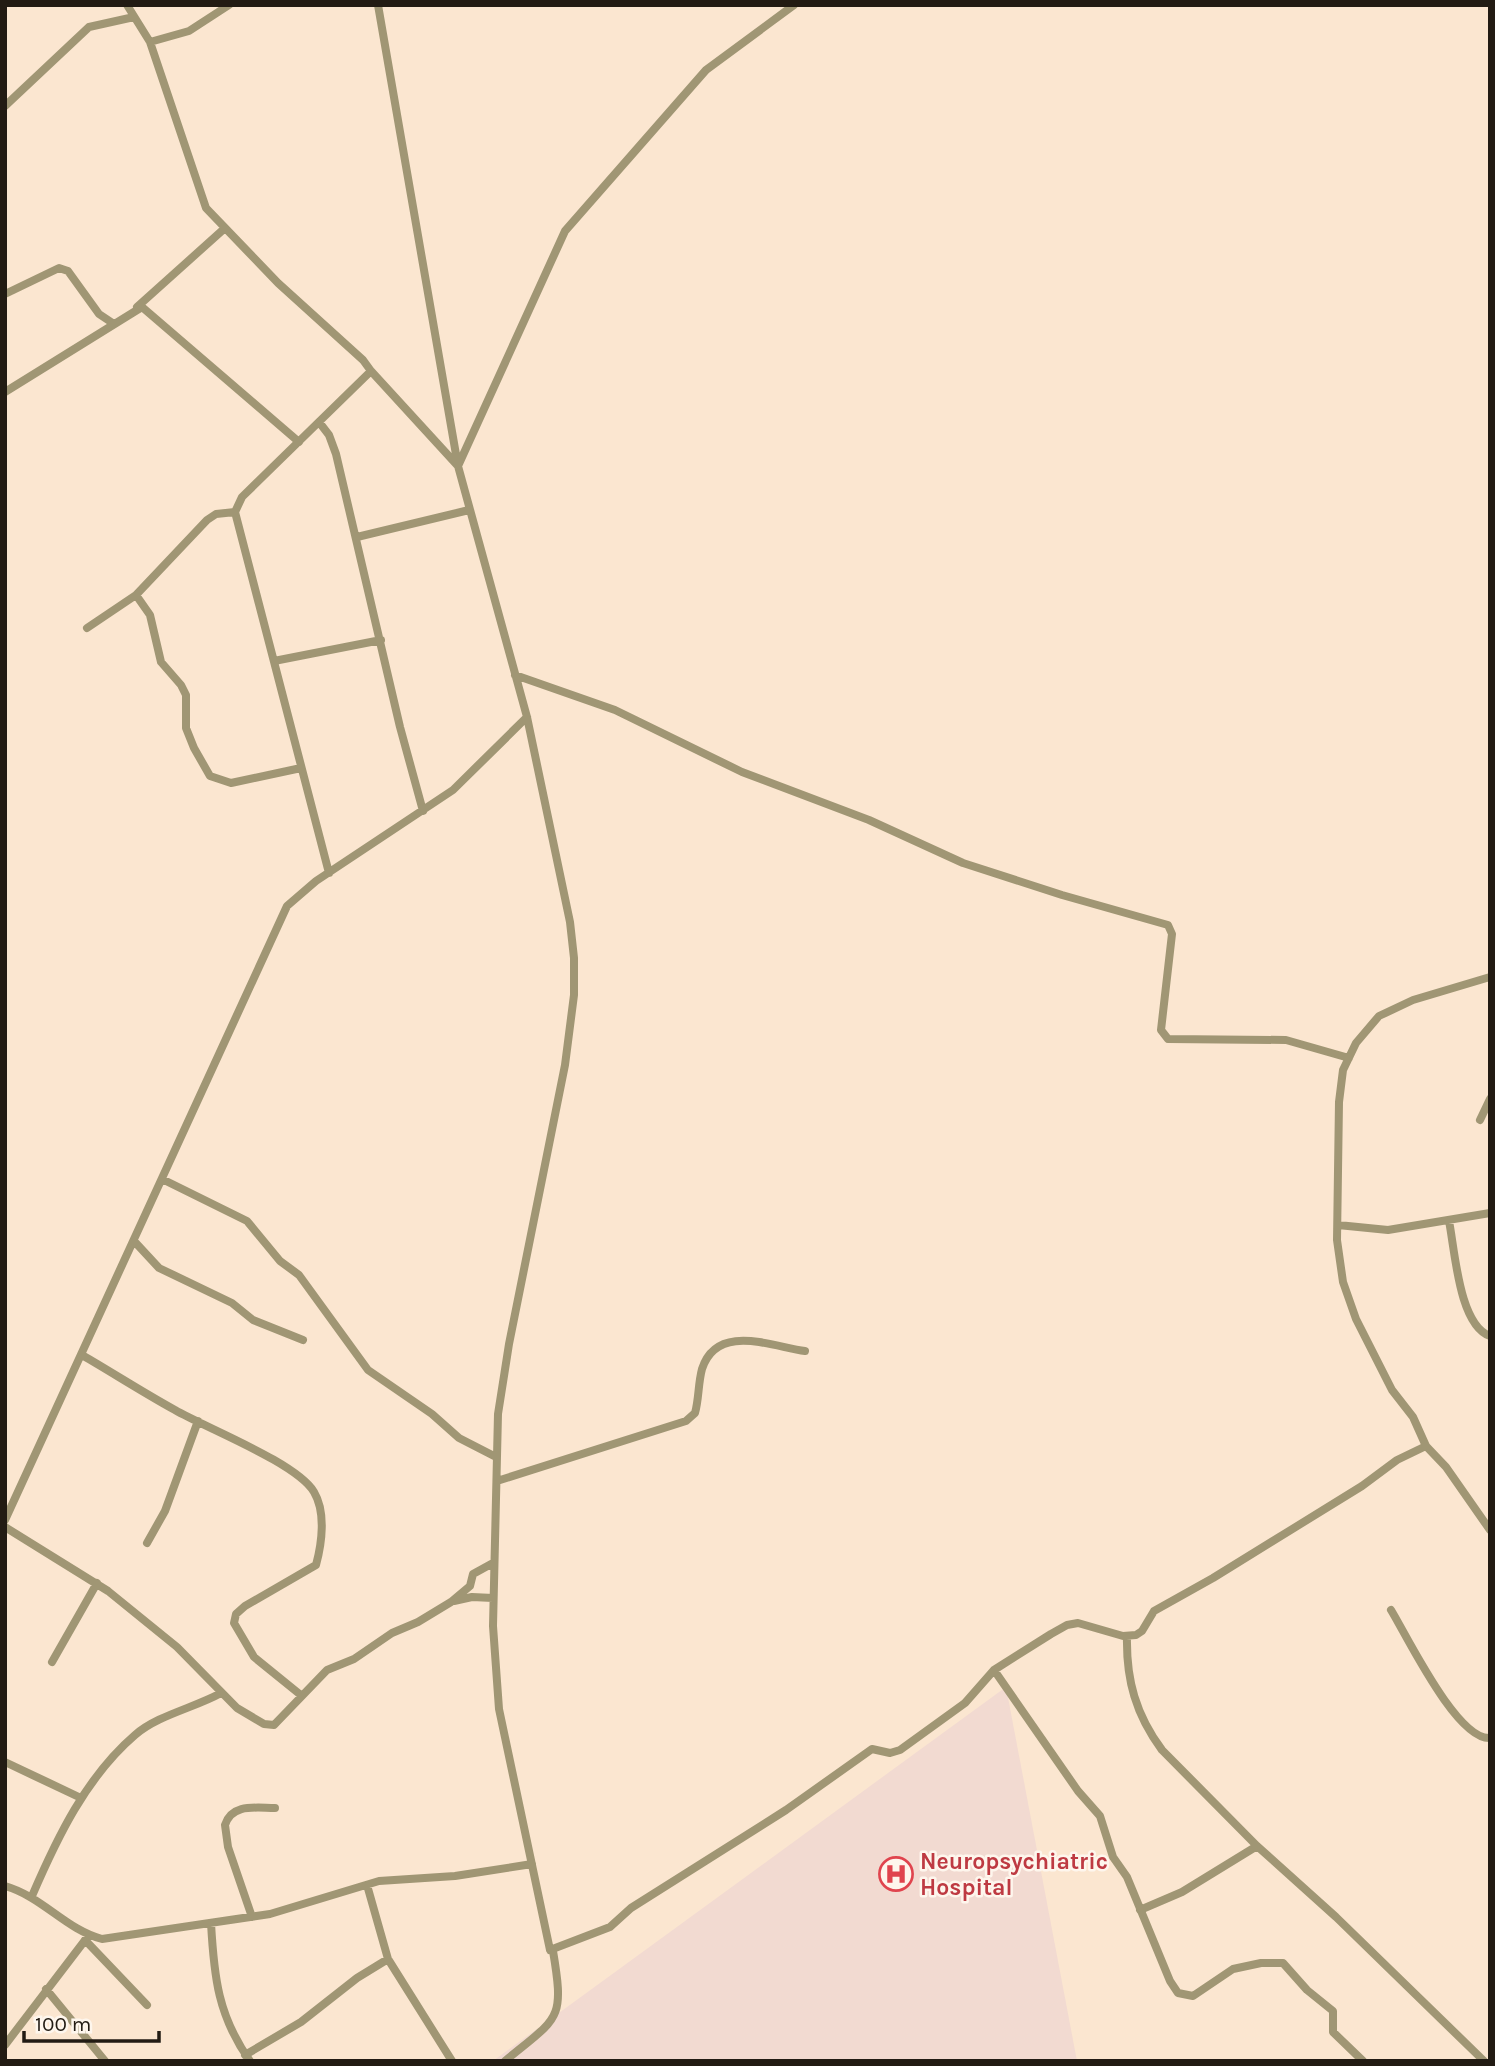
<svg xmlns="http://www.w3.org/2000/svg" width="1495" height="2066" viewBox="0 0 1495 2066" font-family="Karla,sans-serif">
<rect width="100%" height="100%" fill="#fbe6d0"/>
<path fill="#f2dad1" d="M1006,1687L1077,2061H493Z"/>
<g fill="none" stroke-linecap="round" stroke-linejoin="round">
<path stroke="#a09674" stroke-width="8" d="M127,5L150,42L206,208L278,283L363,360L371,371L242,497L235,512L329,873
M378,5L458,466L527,717L570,922L574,958V995L565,1065L509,1344L498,1414L493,1626L499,1709L550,1950L553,1951C565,2022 558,2017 505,2061
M150,42L189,31L229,5
M5,106L89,27L134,17
M5,294L59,268L68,271L99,314L114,324
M137,307L225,228
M371,371L458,466L565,231L706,70L794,5
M5,392L142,307L299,442
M319,422L329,435L336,454L400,727L423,811
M357,537L469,510
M136,595L150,615L161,662L181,685L186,695V728L194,748L210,776L231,783L301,768
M87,628L136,595L207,520L216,514L235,512
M274,661L381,640
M515,675L615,710L742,772L869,820L963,863L1062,895L1168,925L1172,934L1161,1030L1168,1039L1286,1040L1349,1058
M1490,977L1413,1000L1379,1016L1356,1043L1343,1070L1339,1102L1337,1240L1343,1282L1356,1319L1392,1390L1413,1417L1426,1446L1446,1467L1490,1530
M1480,1120L1490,1099
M164,1180L247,1221L280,1261L299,1275L368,1370L432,1414L459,1438L496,1457
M1449,1221C1455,1251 1459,1325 1490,1336
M1338,1225L1388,1230L1490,1213
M134,1241L159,1268L232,1303L253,1320L303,1340
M82,1355C113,1373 144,1393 175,1410C206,1428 297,1463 314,1492C326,1512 322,1543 316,1565L245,1606L236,1614L234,1623L254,1657L302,1696
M497,1481L686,1421L695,1413C699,1399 698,1384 702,1369C717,1322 773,1347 805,1351
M5,1520L287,906L316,881L453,790L527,717
M5,1527L108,1591L177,1647L237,1708L264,1724L274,1725L327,1670L354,1659L392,1633L418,1622L451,1602L470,1586L473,1574L493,1563
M147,1543L165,1511L198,1421
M454,1601L472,1597L493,1598
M1391,1610C1408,1638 1457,1740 1490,1738
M1127,1636C1126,1680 1136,1715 1162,1750L1257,1846L1336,1917L1484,2061
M52,1662L97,1583
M994,1670L1078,1791L1100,1816L1113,1857L1127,1877L1170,1981L1178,1993L1193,1996L1233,1969L1261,1963H1283L1307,1990L1333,2011V2032L1363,2061
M5,1762L81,1798
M367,1885L388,1959L452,2061
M5,1886C43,1897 65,1929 102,1939L270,1914L379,1881L455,1876L532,1864
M32,1896C57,1838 86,1777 135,1735C158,1715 194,1708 221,1693
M1140,1910L1182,1892L1257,1846
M252,1917L228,1847L225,1825C232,1803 256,1808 275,1808
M211,1923C214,1977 218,2016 250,2061
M85,1940L147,2005
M550,1950L610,1927L631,1908L786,1810L872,1749L890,1753L900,1750L965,1703L994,1670L1051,1634L1067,1625L1078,1623L1123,1636L1136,1635L1142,1631L1154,1611L1213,1578L1362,1486L1397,1460L1426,1446
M46,1989L105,2061
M5,2045L89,1935
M245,2055L301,2022L357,1978L388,1959"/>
</g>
<defs>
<g id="hospital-ring" transform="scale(1.75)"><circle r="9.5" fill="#fef6ed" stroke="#e0444e" stroke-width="1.5"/><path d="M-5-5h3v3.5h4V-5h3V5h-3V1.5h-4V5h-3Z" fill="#e0444e"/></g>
</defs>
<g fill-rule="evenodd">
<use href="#hospital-ring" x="896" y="1874"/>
</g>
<g text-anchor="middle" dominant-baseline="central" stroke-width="5" stroke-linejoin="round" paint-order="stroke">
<g font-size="23" font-weight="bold" fill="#be3a42" stroke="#fef6ed" text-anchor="start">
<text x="920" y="1861">Neuropsychiatric<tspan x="920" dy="26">Hospital</tspan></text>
</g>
</g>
<rect width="1495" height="2066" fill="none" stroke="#221b13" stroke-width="14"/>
<path d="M24 2031v10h135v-10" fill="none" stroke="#221b13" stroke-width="3.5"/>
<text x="35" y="2031" font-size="21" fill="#221b13" stroke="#fef6ed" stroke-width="5" paint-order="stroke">100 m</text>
</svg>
